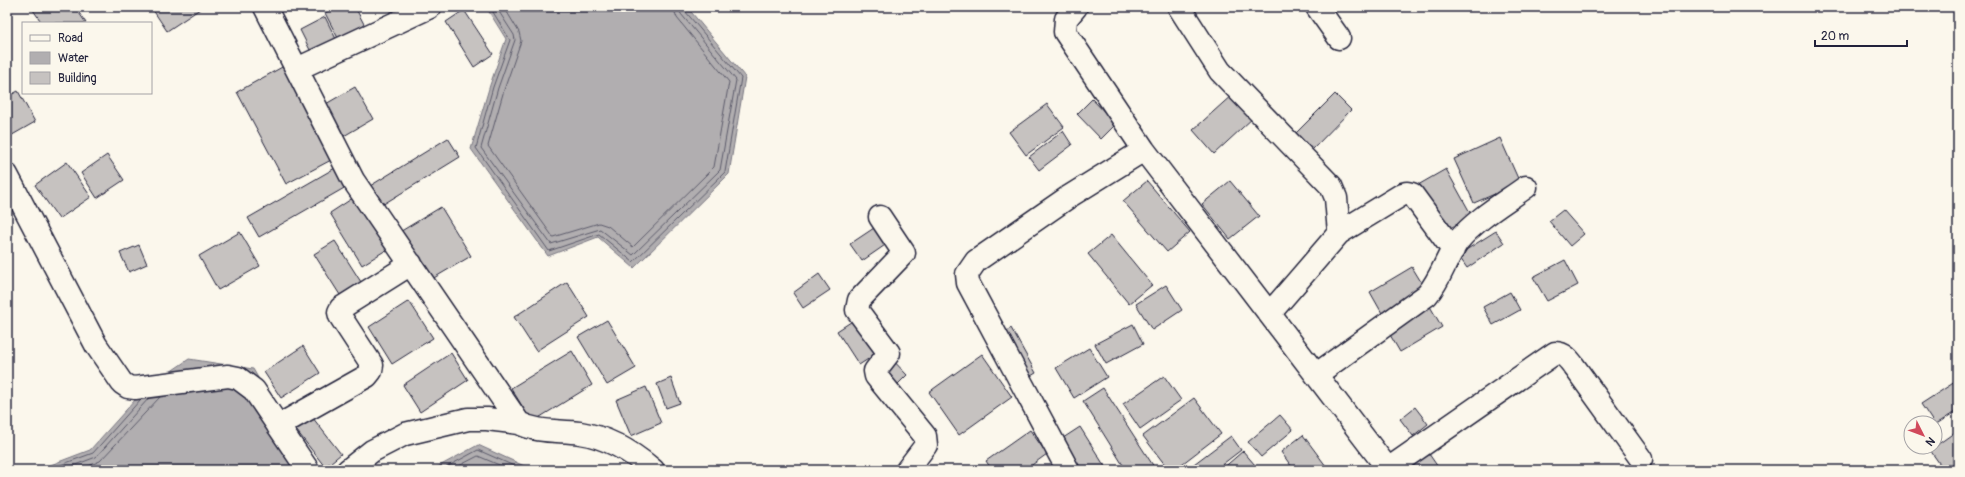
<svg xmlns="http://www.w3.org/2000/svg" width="1965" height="477" viewBox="0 0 1965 477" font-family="Pangolin,sans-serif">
<rect width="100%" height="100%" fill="#fbf7ec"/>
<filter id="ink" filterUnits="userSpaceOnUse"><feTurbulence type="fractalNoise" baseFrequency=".025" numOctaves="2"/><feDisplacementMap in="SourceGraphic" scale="8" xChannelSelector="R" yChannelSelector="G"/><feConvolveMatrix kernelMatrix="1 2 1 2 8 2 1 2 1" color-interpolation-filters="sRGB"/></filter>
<g filter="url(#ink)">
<path fill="#b1aeb0" stroke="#787681" d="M486,7H687L745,77L729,174L634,268L598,237L548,256L471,149L490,85L506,39Z
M189,359L253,369L311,470H7L40,469L90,450L145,389Z
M478,445L533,470H432Z"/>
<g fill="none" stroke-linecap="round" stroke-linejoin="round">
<path stroke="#5b5a6a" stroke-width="1" d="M490,7L510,40L493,87L476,148L549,251L599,234L633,262L725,172L741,78L685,11L684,7
M496,7L514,35L515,40L498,88L481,148L551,244L600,229L633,255L720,170L736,80L681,14L679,7
M504,7L519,32L521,41L504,90L488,146L553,237L599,223L608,226L633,247L714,167L729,82L677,18L673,7
M47,470L93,453L141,399
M62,470L96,457L149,398
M79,470L100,461L160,397
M441,470L478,450L523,470
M451,470L478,456L511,470"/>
</g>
<path fill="#c6c2c0" stroke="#22223b" d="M31,7H75L86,23H42Z
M151,7H203L167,31Z
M336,7H355L365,26L339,40L325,13Z
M464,10L493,54L474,67L446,22Z
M325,17L336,39L311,52L300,30Z
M284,66L333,159L286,184L237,92Z
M355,87L373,119L337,140L319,108Z
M18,91L35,122L7,138V97Z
M1233,94L1254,117L1214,154L1193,130Z
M1335,94L1351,110L1312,150L1295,134Z
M1092,99L1116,124L1101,139L1077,114Z
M1047,104L1064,127L1026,155L1009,132Z
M1063,131L1072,145L1039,170L1029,157Z
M448,138L460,157L382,205L370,186Z
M1500,138L1520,183L1474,203L1454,159Z
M107,155L124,180L97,198L81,173Z
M67,162L91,197L59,219L35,185Z
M335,168L346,187L259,237L248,218Z
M1446,169L1472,216L1443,232L1418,185Z
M1147,181L1190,232L1167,252L1123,201Z
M1230,181L1259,216L1230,239L1202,204Z
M359,194L391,247L362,265L330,213Z
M441,207L471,256L427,282L398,233Z
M1563,210L1584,234L1570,246L1549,221Z
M880,224L891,241L862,261L850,244Z
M1496,231L1504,243L1467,268L1458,255Z
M240,232L260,266L218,290L199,256Z
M1111,235L1152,285L1129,304L1088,254Z
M335,241L361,282L340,295L314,254Z
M139,245L147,264L129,272L120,253Z
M1565,260L1578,285L1547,301L1533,277Z
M1412,267L1426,290L1383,315L1370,292Z
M819,274L830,290L803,308L793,293Z
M567,282L589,317L536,351L514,317Z
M1166,285L1182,310L1152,330L1136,304Z
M1510,292L1520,310L1493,325L1483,307Z
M409,301L433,338L392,364L369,327Z
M1428,303L1442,327L1400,352L1386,328Z
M860,316L882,350L859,365L837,331Z
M607,320L636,368L607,385L578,337Z
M1133,324L1143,344L1106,364L1095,344Z
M1011,328L1036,373L1024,380L999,336Z
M303,346L320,373L281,398L264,372Z
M1089,348L1107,377L1074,398L1056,368Z
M572,351L592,385L532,422L511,388Z
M451,353L468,380L420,412L403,385Z
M982,354L1012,397L959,435L929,392Z
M890,357L907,375L895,387L878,369Z
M1164,376L1181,400L1140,429L1123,404Z
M671,378L680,403L666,408L657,384Z
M1958,380V410L1935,425L1921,404Z
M646,387L661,423L631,436L616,400Z
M1103,388L1156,470H1126L1083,401Z
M1194,398L1221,434L1174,470H1169L1143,436Z
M1415,407L1428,424L1413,436L1400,419Z
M309,413L341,454L325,467L293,426Z
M1280,415L1293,430L1261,457L1248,442Z
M1080,427L1107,470H1075L1057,442Z
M1030,430L1047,454L1025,470H992L986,461Z
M1958,430V462L1947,470H1944L1930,450Z
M1303,435L1329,470H1294L1281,452Z
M1231,436L1241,450L1215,470H1186Z
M1243,451L1255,465L1249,470H1221Z
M1429,454L1440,470H1406Z"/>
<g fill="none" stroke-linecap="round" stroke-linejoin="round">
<g stroke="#22223b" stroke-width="25">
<path id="minor" d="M265,7L353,180L519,423C538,433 559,430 580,433C607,437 632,452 653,470
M1076,7L1066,19L1065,32L1144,150L1388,469L1386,470
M1179,7L1220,71L1331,186L1336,198L1339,233
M1317,7L1339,38
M297,69L430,7
M7,175L96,345L122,383L128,387L135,388L228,376L238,378L254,390L308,470
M880,217L904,253L859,300L857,310L889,353L875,371L876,376L925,436L926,445L907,470
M1270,313L1339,233L1403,194L1407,193L1412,194L1453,250
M1317,374L1427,295C1441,279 1446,258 1458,241C1476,219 1504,203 1526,187
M278,426L367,376L371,371L372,365L340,316L339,312L341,308L411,264
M1388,469L1555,353C1565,353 1570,361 1576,369L1641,459
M348,470L372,451L405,434L468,419H487L519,423
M1068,470L968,283L967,274L976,261L1070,196L1144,150"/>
</g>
<use href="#minor" stroke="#fbf7ec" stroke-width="22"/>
</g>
</g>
<rect width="1965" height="477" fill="none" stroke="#fbf7ec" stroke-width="24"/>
<rect x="12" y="12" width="1941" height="453" fill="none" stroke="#22223b" stroke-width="1.5" filter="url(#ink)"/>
<rect x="22" y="22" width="130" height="72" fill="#fbf7ec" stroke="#a4a2a5"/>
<rect x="30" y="35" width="20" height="6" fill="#fbf7ec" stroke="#a4a2a5"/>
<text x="58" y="42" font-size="12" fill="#22223b">Road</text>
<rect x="30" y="52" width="20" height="12" fill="#b1aeb0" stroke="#a4a2a5"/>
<text x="58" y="62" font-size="12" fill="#22223b">Water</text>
<rect x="30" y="72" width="20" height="12" fill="#c6c2c0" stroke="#a4a2a5"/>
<text x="58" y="82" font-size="12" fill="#22223b">Building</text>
<g transform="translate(1923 435) rotate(132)"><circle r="19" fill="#fbf7ec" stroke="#a4a2a5"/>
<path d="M0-3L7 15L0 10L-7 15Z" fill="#d1495b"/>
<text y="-6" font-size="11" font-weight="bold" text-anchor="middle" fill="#22223b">N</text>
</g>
<path d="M1815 40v6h92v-6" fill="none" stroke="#22223b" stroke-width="2"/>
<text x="1821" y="40" font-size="12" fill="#22223b" stroke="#fbf7ec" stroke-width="3" paint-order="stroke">20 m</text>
</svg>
